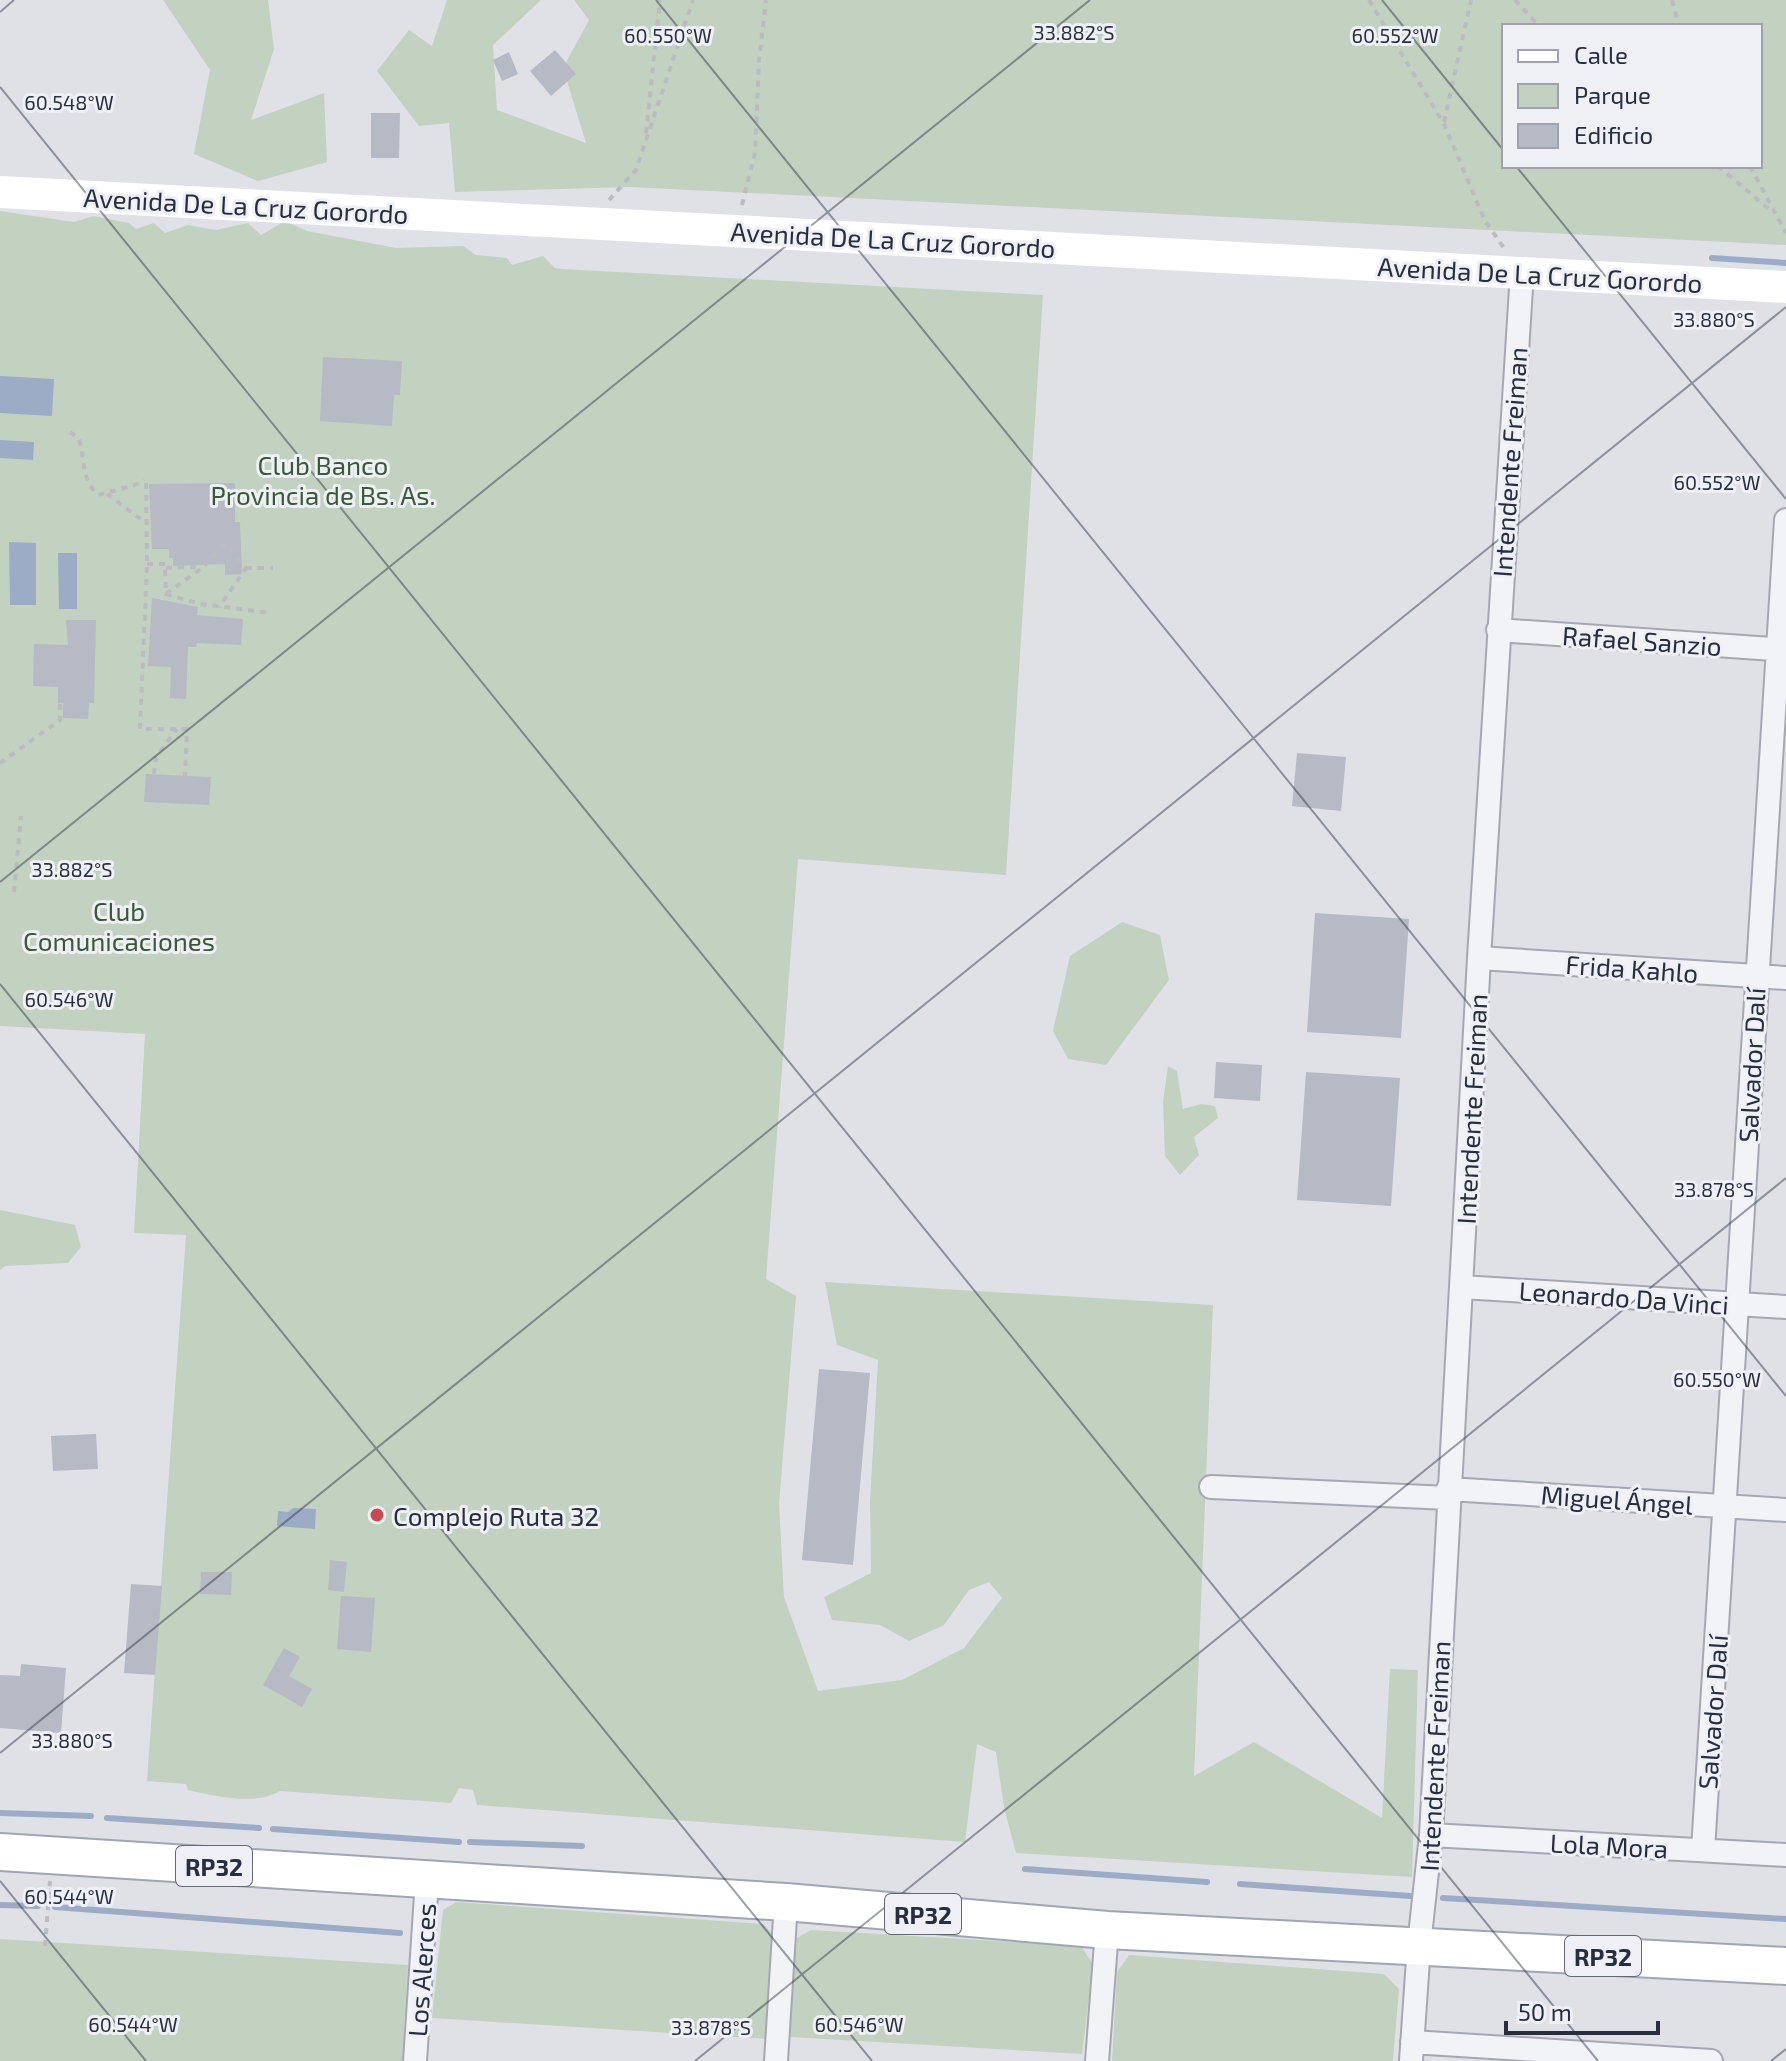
<svg xmlns="http://www.w3.org/2000/svg" width="1786" height="2061" viewBox="0 0 1786 2061" font-family="'Exo 2',sans-serif">
<rect width="100%" height="100%" fill="#dfe1e7"/>
<path fill="#c3d1c0" fill-rule="evenodd" d="M163,0H268L274,49L251,120L324,93L327,162L258,181L194,154L210,70Z
M447,0H541L493,45L497,110L586,143L563,68L589,20L574,0H1786V245L630,187L455,192L449,123L419,126L377,71L409,30L432,46ZM1504,26H1760V166H1504Z
M0,211L74,222L93,216L129,223L136,229L154,223L165,233L188,225L216,230L248,223L261,235L285,221L307,231L396,248L463,246L476,255L507,258L512,265L543,256L555,268L563,269L1043,295L1006,875L798,859L766,1279L796,1296L779,1504L784,1597L818,1691L902,1680L964,1648L1002,1598L989,1582L969,1590L944,1625L909,1641L880,1625L832,1620L824,1597L871,1573L870,1502L878,1360L837,1345L825,1282L1213,1305L1194,1776L1254,1742L1382,1818L1390,1669L1418,1670L1412,1877L1016,1853L1004,1807L996,1752L977,1744L965,1842L477,1805L473,1790L459,1788L451,1803L280,1791C254,1806 216,1796 188,1790L186,1784L147,1781L186,1235L134,1233L145,1034L0,1026Z
M1122,922L1160,935L1169,980L1106,1065L1068,1059L1053,1031L1070,956Z
M1168,1066L1177,1071L1183,1109L1201,1104L1215,1106L1218,1118L1194,1137L1199,1155L1180,1175L1165,1156L1163,1102Z
M0,1210L75,1225L81,1247L68,1263L5,1266L0,1270Z
M456,1902L763,1924L772,1933L766,2039L432,2018L443,1910Z
M811,1930L1081,1946L1093,1964L1082,2054L790,2037L795,1939Z
M0,1939L408,1965L402,2061H0Z
M1129,1955L1384,1974L1399,1989L1393,2061H1112L1117,1972Z"/>
<path fill="#9cacc6" d="M0,376L54,379L52,416L0,413Z
M0,440L34,442L33,460L0,458Z
M9,542L36,543V605H10Z
M58,553H77V609H59Z
M293,1508L316,1509L315,1529L277,1526L278,1511L288,1512Z"/>
<g fill="none" stroke-linecap="round" stroke-linejoin="round">
<path stroke="#9cacc6" stroke-width="6" d="M1712,258L1786,263
M0,1813L91,1816
M107,1818L259,1828
M273,1829L459,1842
M470,1842L582,1846
M1025,1869L1207,1882
M1240,1884L1410,1896
M1443,1898L1786,1919
M0,1905L38,1906
M55,1907L400,1933"/>
</g>
<path fill="#b6bac4" d="M555,50L576,74L551,96L530,71Z
M509,52L518,74L502,81L493,60Z
M371,113H400L399,158H371Z
M323,357L402,361L400,395H394L392,426L320,421Z
M235,483V522H240L242,574L225,575V564L173,566V558H169V549H152L149,484Z
M152,598L198,607L197,615L243,619L241,645L197,643L196,647H188L186,699L170,698L171,667L148,666Z
M66,620H96L94,703H89L88,719L63,718V703H58V687L33,686L34,644L68,645Z
M1297,753L1346,757L1341,811L1292,806Z
M146,774L211,777L209,805L144,802Z
M1315,913L1409,919L1401,1038L1307,1032Z
M1216,1062L1262,1065L1260,1101L1214,1098Z
M1306,1072L1400,1078L1391,1206L1297,1200Z
M819,1369L870,1373L853,1565L802,1560Z
M96,1434L98,1469L53,1471L51,1436Z
M330,1560L347,1562L344,1592L328,1590Z
M201,1572H232L231,1595L200,1594Z
M131,1584L162,1586L155,1675L124,1673Z
M341,1596L375,1598L371,1652L337,1649Z
M284,1648L300,1657L289,1676L312,1689L302,1707L263,1685Z
M21,1664L66,1668L61,1733L0,1728V1675L20,1676Z"/>
<g fill="none" stroke-linecap="round" stroke-linejoin="round">
<g stroke="#a5a8b1" stroke-width="26">
<path id="minor" d="M1498,630L1786,650
M1479,958L1786,978
M1462,1287L1786,1307
M1211,1487L1448,1498
M1448,1489L1786,1510
M1431,1835L1786,1855
M1703,1850L1786,520
M1412,2042L1711,2061
M415,2061L427,1880
M776,2061L786,1902
M1097,2061L1107,1930
M1411,2061L1419,1945L1431,1835L1479,958L1522,272"/>
</g>
<g stroke="#9fa5b2" stroke-width="40">
<path id="primary" d="M0,1852L786,1902L1107,1930L1786,1966"/>
</g>
<path stroke="#b9bcc2" stroke-width="4" stroke-dasharray="6 6" stroke-linecap="butt" d="M1369,0L1444,124L1485,221L1504,248
M1515,0L1539,26
M1672,0L1679,26
M1444,122L1471,0
M646,133L660,0
M1718,166L1771,211
M1750,166L1786,233
M609,200L636,170L693,0
M742,205L755,153L759,60L766,0
M70,432L79,439C85,460 81,479 98,495L135,485L144,480
M146,483L147,564L140,729H187L185,776
M107,494L147,524
M147,564H165L166,594L200,604L271,613
M166,568L201,567
M246,568H273
M166,594L203,567L225,544L246,568L219,607
M0,763L60,720V703
M154,774L156,757L177,729
M14,892L21,816
M45,1946L50,1881"/>
<use href="#minor" stroke="#f1f3f6" stroke-width="22"/>
<path stroke="#fff" stroke-width="32" d="M0,192L1786,287"/>
<use href="#primary" stroke="#fff" stroke-width="36"/>
</g>
<path fill="none" stroke="#292e3e" stroke-width="2" stroke-opacity="0.45" d="M656,0L1786,1396M1382,0L1504,151M0,12L14,0M0,87L1598,2061M1516,166L1786,499M0,882L1090,0M0,984L872,2061M0,1753L1786,307M0,1881L146,2061M695,2061L1786,1178M1771,2061L1786,2049"/>
<circle fill="#c74a50" stroke="#eef0f5" stroke-width="3" cx="377" cy="1515" r="8"/>
<g text-anchor="middle" dominant-baseline="central" stroke-width="6" stroke-linejoin="round" paint-order="stroke">
<g fill="#eef0f5" stroke="#646875" stroke-width="2">
<rect x="176" y="1846" width="76" height="40" rx="6"/>
<rect x="885" y="1894" width="76" height="40" rx="6"/>
<rect x="1565" y="1936" width="76" height="40" rx="6"/>
</g>
<g font-size="24" font-weight="bold" fill="#292e3e">
<text x="214" y="1866">RP32</text>
<text x="923" y="1914">RP32</text>
<text x="1603" y="1956">RP32</text>
</g>
<g font-size="26" fill="#292e3e" stroke="#eef0f5">
<text transform="translate(246 205) rotate(3)">Avenida De La Cruz Gorordo</text>
<text transform="translate(893 239) rotate(3)">Avenida De La Cruz Gorordo</text>
<text transform="translate(1540 274) rotate(3)">Avenida De La Cruz Gorordo</text>
<text transform="translate(1509 462) rotate(-86)">Intendente Freiman</text>
<text transform="translate(1642 640) rotate(4)">Rafael Sanzio</text>
<text transform="translate(1632 968) rotate(4)">Frida Kahlo</text>
<text transform="translate(1751 1065) rotate(-87)">Salvador Dalí</text>
<text transform="translate(1471 1109) rotate(-87)">Intendente Freiman</text>
<text transform="translate(1624 1297) rotate(4)">Leonardo Da Vinci</text>
<text transform="translate(1617 1499) rotate(4)">Miguel Ángel</text>
<text transform="translate(1712 1712) rotate(-86)">Salvador Dalí</text>
<text transform="translate(1434 1756) rotate(-87)">Intendente Freiman</text>
<text transform="translate(1609 1845) rotate(3)">Lola Mora</text>
<text transform="translate(421 1970) rotate(-86)">Los Alerces</text>
</g>
<g font-size="26" fill="#3a5937" stroke="#eef0f5">
<text x="323" y="464">Club Banco<tspan x="323" dy="30">Provincia de Bs. As.</tspan></text>
<text x="119" y="910">Club<tspan x="119" dy="30">Comunicaciones</tspan></text>
</g>
<g font-size="26" fill="#292e3e" stroke="#eef0f5" text-anchor="start">
<text x="393" y="1515">Complejo Ruta 32</text>
</g>
</g>
<g font-size="20" text-anchor="middle" fill="#292e3e" stroke="#eef0f5" stroke-width="6" stroke-linejoin="round" paint-order="stroke">
<text x="1074" y="40">33.882°S</text>
<text x="668" y="43">60.550°W</text>
<text x="1395" y="43">60.552°W</text>
<text x="69" y="110">60.548°W</text>
<text x="1714" y="327">33.880°S</text>
<text x="1717" y="490">60.552°W</text>
<text x="72" y="877">33.882°S</text>
<text x="69" y="1007">60.546°W</text>
<text x="1714" y="1197">33.878°S</text>
<text x="1717" y="1387">60.550°W</text>
<text x="72" y="1748">33.880°S</text>
<text x="69" y="1904">60.544°W</text>
<text x="133" y="2032">60.544°W</text>
<text x="859" y="2032">60.546°W</text>
<text x="711" y="2035">33.878°S</text>
</g>
<rect x="1502" y="24" width="260" height="144" fill="#eef0f5" stroke="#9fa2ac" stroke-width="2"/>
<rect x="1518" y="50" width="40" height="12" fill="#ffffff" stroke="#9fa2ac" stroke-width="2"/>
<text x="1574" y="64" font-size="24" fill="#292e3e">Calle</text>
<rect x="1518" y="84" width="40" height="24" fill="#c3d1c0" stroke="#9fa2ac" stroke-width="2"/>
<text x="1574" y="104" font-size="24" fill="#292e3e">Parque</text>
<rect x="1518" y="124" width="40" height="24" fill="#b6bac4" stroke="#9fa2ac" stroke-width="2"/>
<text x="1574" y="144" font-size="24" fill="#292e3e">Edificio</text>
<path d="M1506 2021v12h152v-12" fill="none" stroke="#292e3e" stroke-width="4"/>
<text x="1518" y="2021" font-size="24" fill="#292e3e" stroke="#eef0f5" stroke-width="6" paint-order="stroke">50 m</text>
</svg>
